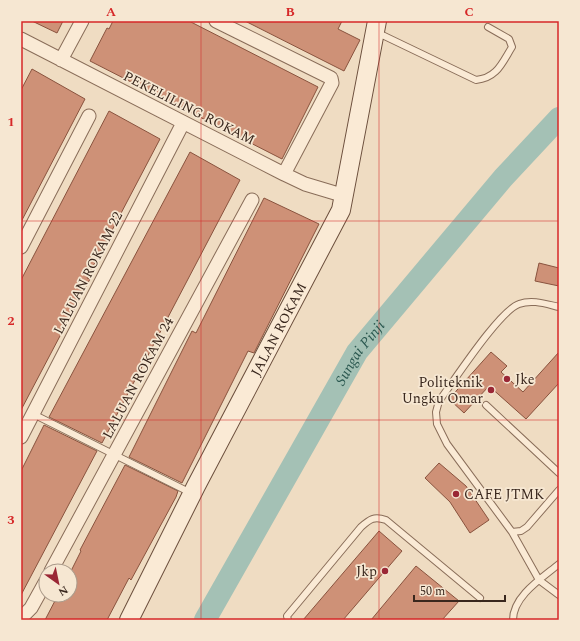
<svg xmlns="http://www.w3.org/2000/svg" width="580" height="641" viewBox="0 0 580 641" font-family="Spectral,serif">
<rect width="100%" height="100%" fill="#efdcc2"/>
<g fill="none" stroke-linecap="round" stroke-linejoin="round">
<path stroke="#a4c1b5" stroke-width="22" id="s1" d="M205,620L357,352L503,178L559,118"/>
</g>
<path fill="#ce9177" stroke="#89533e" d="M32,21H63L57,33Z
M113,21H189L318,87L282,159L90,61L107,28L109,29Z
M245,21H342L338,29L360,40L344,71Z
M32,69L85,99L21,222V90Z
M109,111L160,139L87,278L90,279L21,410V280Z
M190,152L240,180L102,443L49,417Z
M264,198L319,224L254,353L248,351L182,483L129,457L192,331L196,333Z
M539,263L559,268V286L535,281Z
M491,352L507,366L501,372L523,392L559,352V383L526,419L489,386L464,413L449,399Z
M44,425L97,451L21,595V471Z
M439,463L466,486L489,520L470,533L450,502L425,478Z
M125,465L178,491L176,497L131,580L129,578L107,620H45L58,595H70V573L81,551L80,550Z
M379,531L402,551L343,620H303Z
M416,566L459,601L442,620H371Z"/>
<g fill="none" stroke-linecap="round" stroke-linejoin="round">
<g stroke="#896d59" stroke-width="8">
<path id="lane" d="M376,32L476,80C497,78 502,63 512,47L509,39L488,27
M559,307C546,304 532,299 519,304C499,311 454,381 439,401L436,412L437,424L447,444L512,532L521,531L527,527L559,490
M486,405L559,473
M33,414L191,493
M512,532L539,580L559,595
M288,620L287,616L361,527C370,519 374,516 386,520L480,598
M513,620C513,596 542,578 559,564"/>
</g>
<g stroke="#896d59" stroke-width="15">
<path id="street" d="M216,21L331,78L332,83L284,174
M21,39L284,174L305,184L345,196
M61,60L82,21
M21,247L89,116
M21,437L183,123
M51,571L252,200
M21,618L31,608L46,581"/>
</g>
<g stroke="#6b4e3c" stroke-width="20">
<g id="secondary">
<path id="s2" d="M129,620L196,486L341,210L377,21"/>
</g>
</g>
<use href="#lane" stroke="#faead5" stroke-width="6"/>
<use href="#street" stroke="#faead5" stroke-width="13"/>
<use href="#secondary" stroke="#faead5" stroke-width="18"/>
</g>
<path fill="none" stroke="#d62828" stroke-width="1" stroke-opacity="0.55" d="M201,21V620M379,21V620M21,221H559M21,420H559"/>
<g fill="#9a2735" stroke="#f6e7d2" stroke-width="1.5">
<circle cx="507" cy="379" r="4"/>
<circle cx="491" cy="390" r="4"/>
<circle cx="456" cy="494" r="4"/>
<circle cx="385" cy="571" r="4"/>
</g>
<g text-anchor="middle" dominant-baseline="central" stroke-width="3.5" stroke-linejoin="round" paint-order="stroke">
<g font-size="14" fill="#39271d" stroke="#f6e7d2">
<text transform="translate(189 108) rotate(27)">PEKELILING ROKAM</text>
<text transform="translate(88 273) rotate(-63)">LALUAN ROKAM 22</text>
<text stroke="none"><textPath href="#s2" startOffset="327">JALAN ROKAM</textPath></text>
<text transform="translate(138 378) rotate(-62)">LALUAN ROKAM 24</text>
</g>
<g font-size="14" fill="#39271d" stroke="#f6e7d2" text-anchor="start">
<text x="515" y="379">Jke</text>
<text x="483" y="382" text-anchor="end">Politeknik<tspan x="483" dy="16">Ungku Omar</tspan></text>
<text x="464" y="494">CAFE JTMK</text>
<text x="377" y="571" text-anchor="end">Jkp</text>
</g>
<g font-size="15" font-style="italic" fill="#2c5951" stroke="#f6e7d2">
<text stroke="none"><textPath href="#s1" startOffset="309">Sungai Pinji</textPath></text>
</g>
</g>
<rect width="580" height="641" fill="none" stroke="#f6e7d2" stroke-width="44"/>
<g transform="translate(58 583) rotate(147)"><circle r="19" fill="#f6e7d2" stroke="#aa9a8a"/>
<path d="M0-3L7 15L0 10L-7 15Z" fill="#9a2735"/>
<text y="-6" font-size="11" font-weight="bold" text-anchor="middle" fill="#39271d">N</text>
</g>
<path d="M414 595v6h91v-6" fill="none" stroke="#39271d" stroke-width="2"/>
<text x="420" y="595" font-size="12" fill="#39271d" stroke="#f6e7d2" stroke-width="3" paint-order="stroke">50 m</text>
<rect x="22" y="22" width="536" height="597" fill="none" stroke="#d62828" stroke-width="1.5"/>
<g font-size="13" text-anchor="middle" font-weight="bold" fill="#d62828">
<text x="111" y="16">A</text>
<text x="290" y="16">B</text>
<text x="469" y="16">C</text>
<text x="11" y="126">1</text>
<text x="11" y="325">2</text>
<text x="11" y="524">3</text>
</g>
</svg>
